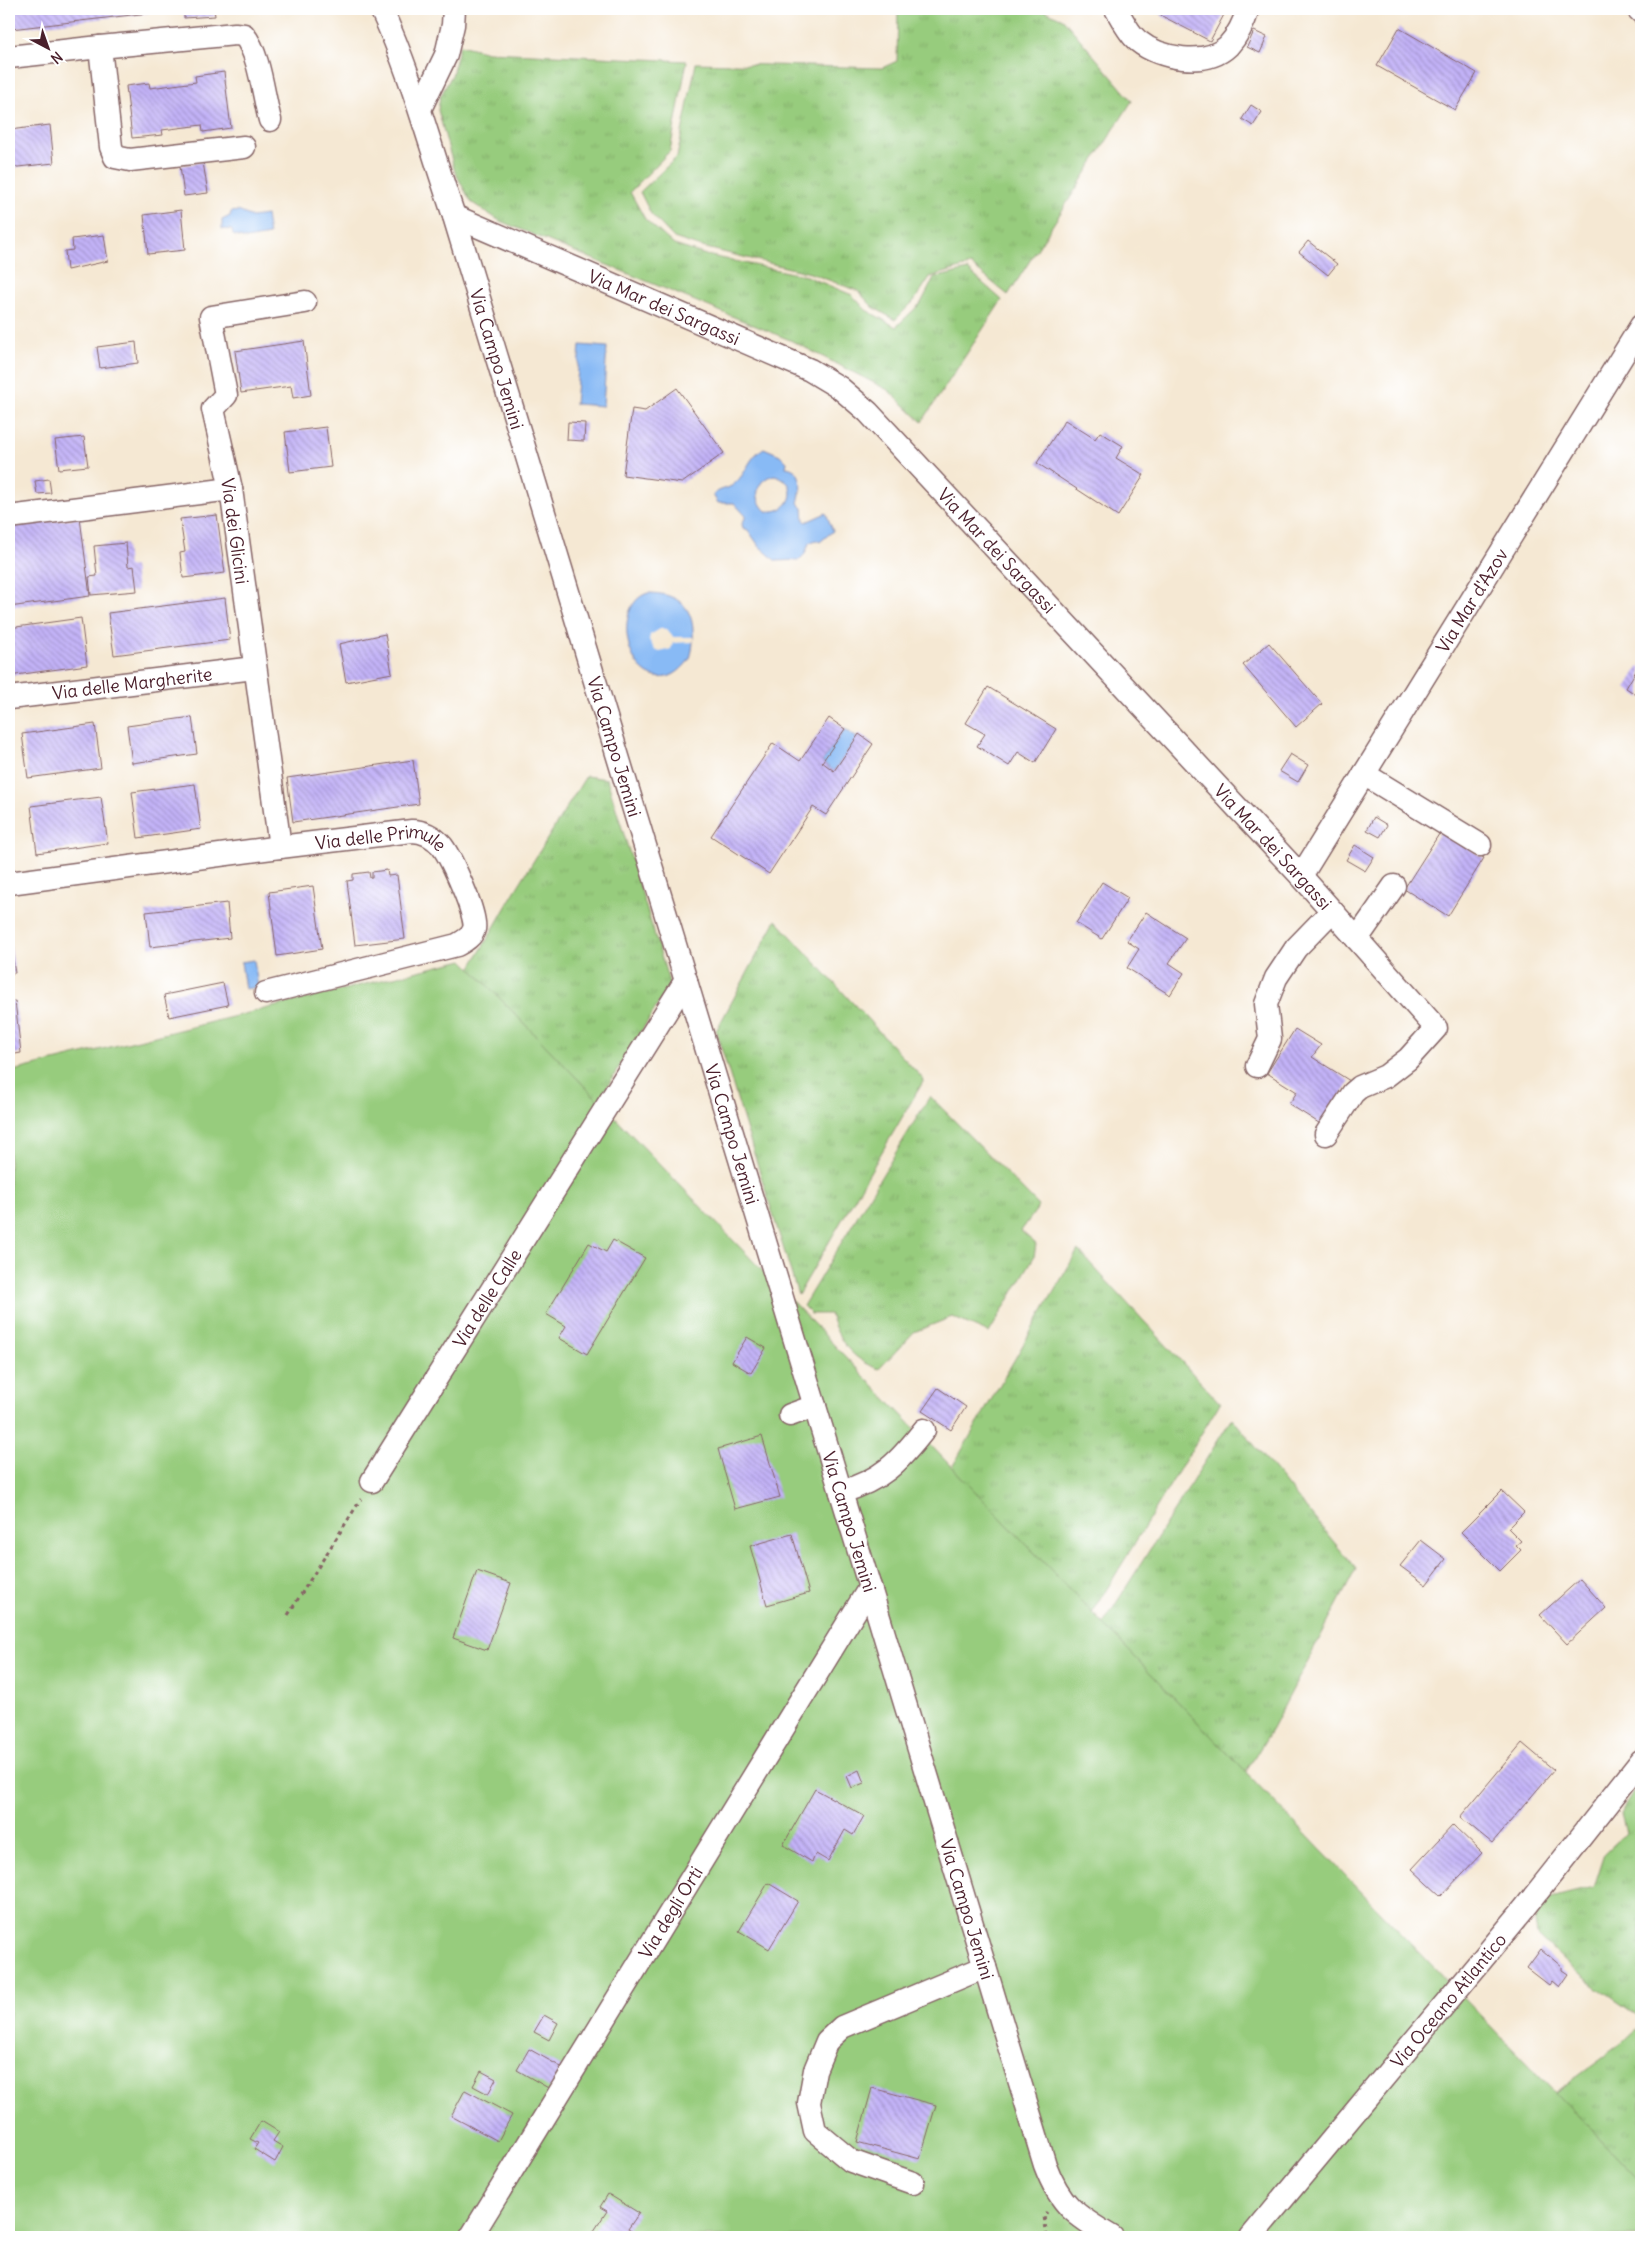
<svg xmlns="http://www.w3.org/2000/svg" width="1650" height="2246" viewBox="0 0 1650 2246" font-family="Delius,sans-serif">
<defs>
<pattern id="grass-tufts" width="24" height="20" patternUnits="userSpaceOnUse" patternTransform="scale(1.25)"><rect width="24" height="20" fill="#97cc7d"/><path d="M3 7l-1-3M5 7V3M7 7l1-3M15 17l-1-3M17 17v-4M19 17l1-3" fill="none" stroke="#84af6c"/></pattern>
<pattern id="building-back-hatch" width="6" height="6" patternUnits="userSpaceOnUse" patternTransform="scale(1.25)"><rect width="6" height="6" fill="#c3b3f8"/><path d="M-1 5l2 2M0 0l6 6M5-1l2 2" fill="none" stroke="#a091c9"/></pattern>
</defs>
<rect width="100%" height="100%" fill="#fff"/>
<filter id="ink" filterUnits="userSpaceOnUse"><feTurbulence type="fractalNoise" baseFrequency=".02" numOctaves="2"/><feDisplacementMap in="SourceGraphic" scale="10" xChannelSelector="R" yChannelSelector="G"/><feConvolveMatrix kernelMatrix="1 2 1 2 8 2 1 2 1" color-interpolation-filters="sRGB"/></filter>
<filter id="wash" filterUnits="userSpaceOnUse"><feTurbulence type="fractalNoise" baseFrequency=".0096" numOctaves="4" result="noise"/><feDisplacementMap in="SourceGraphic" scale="20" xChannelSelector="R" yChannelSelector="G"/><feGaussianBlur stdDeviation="1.12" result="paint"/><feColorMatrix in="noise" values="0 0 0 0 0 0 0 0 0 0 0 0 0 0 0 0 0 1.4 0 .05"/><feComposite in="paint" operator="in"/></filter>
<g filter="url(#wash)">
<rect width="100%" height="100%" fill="#f5e8d3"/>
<path fill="url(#grass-tufts)" stroke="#707654" d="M898,9H1041L1063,19L1132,101L1008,295L971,265L930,277L914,301L895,320L873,307L858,291L810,273L698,246L674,238L651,214L640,192L677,157L696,63L882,68L897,61Z
M460,45L488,52L687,61L670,151L630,192L645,219L674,245L706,255L806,276L852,295L866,310L896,327L921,303L934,278L968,270L1002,300L922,422L888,390L790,340L500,221L471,202L455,172L438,110L440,97L452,75Z
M586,776L607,779L670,985L219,1714L347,1183L512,896Z
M776,920L924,1080L798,1295L716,1031Z
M930,1096L1039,1206L1021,1231L1036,1244L1034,1257L989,1333L952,1317L914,1332L879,1369C851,1359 839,1341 830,1314H811L803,1306Z
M1078,1250L1220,1403L959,1832L933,1500Z
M1232,1418L1356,1569L1272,1729L1041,2108L965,1845Z
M1641,1781V2018L1578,1974L1537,1934L1534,1916L1547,1899L1594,1887L1605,1853L1626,1833L1621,1814Z
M1641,2025V2221L1511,2125L1623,2042Z"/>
<path fill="#97cc7d" stroke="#707654" d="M463,960L1641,2182V2237H9V1072Z"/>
<path fill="#88baf5" stroke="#696c90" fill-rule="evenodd" d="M238,211L252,217L266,215L269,235L246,239L233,235L232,230L222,229V220L230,216L231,212Z
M580,345L607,347L603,406L575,404Z
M764,448L780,455L787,462L786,467C804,469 802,490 798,503L803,508L804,520L806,522L826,513L833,531L820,542L816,540L809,543L805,554L799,560L776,561L759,546L748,530L743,528L742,524L746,516L734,503H718L713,495C720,488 727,490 734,484C747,474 748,457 764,448ZM774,475C800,480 795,514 766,511C753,499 755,480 774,475Z
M648,593C679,593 695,608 693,639C693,646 692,652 690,658C686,665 678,673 670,676C628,690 609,605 648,593Z
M845,729L857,738L834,771L822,762Z
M254,960L258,987L245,989L241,962Z"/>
<path fill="#f5e8d3" d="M660,629H666L673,637H693V642L673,643L671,649L660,652L655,650L649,640L650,635Z"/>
<g id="blocks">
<path fill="url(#building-back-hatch)" d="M9,9H149V13L11,29Z
M184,9H214L215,16L184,18Z
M1158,9H1227L1210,41L1162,16Z
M1399,28L1477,73L1455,110L1377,66Z
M1254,31L1267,37L1260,53L1247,47Z
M224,72L231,128L203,132L202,125L162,130L163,135L132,138L126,86L149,83L150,88L196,82L195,76Z
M1251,105L1262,112L1253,126L1242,119Z
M50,125L54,163L9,168V130Z
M203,162L208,193L184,196L180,166Z
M181,210L185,250L148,254L144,215Z
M104,235L108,261L67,270L65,251L73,250L72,239Z
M1308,241L1337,264L1328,275L1299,252Z
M304,341L311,395L293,398L291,386L241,393L235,351Z
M136,342L138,363L100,368L97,347Z
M677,388L724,453L682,483L623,475L632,409L645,411Z
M1065,420L1095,439L1100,432L1123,446L1116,458L1144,475L1118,516L1037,463Z
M568,422L585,423L584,441L567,440Z
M326,427L331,467L290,472L285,432Z
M84,437L88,466L59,469L55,440Z
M49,479L51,493L37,494L35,481Z
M217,515L225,573L183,578L180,553L185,552L180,519Z
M80,518L90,596L9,607V526Z
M126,543L128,567L134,566L137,591L91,595L89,577L97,576L94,546Z
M225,598L230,640L114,655L108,613Z
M81,618L87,665L9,676V628Z
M385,634L392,673L346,682L339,644Z
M1269,643L1322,704L1296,727L1243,665Z
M1639,666L1641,668V698L1626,688Z
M988,687L1056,729L1035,763L1018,752L1009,766L977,746L985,734L966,723Z
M192,717L197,754L132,763L127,726Z
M829,718L845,729L822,762L834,771L859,734L873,744L826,815L813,807L769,874L711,836L773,743L800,761Z
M95,724L101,768L28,778L22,734Z
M1290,754L1308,765L1298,782L1279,771Z
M413,760L419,804L293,822L287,778Z
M195,784L201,829L138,838L132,792Z
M101,797L108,843L37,853L31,806Z
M1374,817L1387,825L1380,837L1367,830Z
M1441,831L1484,858L1448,916L1404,889Z
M1355,845L1374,857L1365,871L1346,860Z
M387,870L388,876L397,875L405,939L355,945L347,881L353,880V874L369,872L370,878H372V872Z
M1102,882L1128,898L1102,939L1076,923Z
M313,886L322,949L277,956L269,892Z
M227,903L230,938L150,947L146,912Z
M1146,912L1186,938L1169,963L1184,973L1170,995L1127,968L1139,949L1127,941Z
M9,937L15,973L9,974Z
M223,983L228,1005L169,1017L164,995Z
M15,1001L21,1053L9,1055V1002Z
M1295,1029L1321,1045L1312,1057L1350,1081L1322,1125L1289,1104L1297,1092L1267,1073Z
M613,1240L645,1258L587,1354L559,1338L566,1326L546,1314L589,1243L606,1252Z
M747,1337L766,1348L751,1373L732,1362Z
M938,1388L966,1407L951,1430L922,1411Z
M762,1436L780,1497L735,1509L718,1449Z
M1502,1491L1524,1512L1508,1528L1521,1541L1516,1545L1521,1550L1500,1571L1461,1532Z
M792,1534L809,1593L767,1605L750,1546Z
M1421,1540L1446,1559L1426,1585L1400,1566Z
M477,1571L511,1583L487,1650L453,1638Z
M1580,1579L1606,1608L1567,1644L1540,1615Z
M1522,1743L1554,1770L1492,1843L1460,1817Z
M859,1770L864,1783L852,1788L847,1776Z
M815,1789L864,1816L853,1835L845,1830L828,1861L816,1854L812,1862L783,1845Z
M1453,1825L1482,1853L1441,1896L1412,1869Z
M768,1883L798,1901L769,1949L739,1931Z
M1541,1949L1562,1967V1970L1568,1974L1559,1987L1552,1981L1549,1985L1527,1968Z
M544,2015L558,2023L549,2040L534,2032Z
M529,2049L563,2068L550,2089L517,2070Z
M481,2071L496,2079L488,2094L473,2086Z
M872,2088L936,2105L920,2159L857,2142Z
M465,2090L512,2115L498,2141L451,2116Z
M261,2121L279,2132L273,2141L283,2147L275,2162L254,2149L258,2143L250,2139Z
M608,2194L639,2213L628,2229L641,2237H590L607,2211L600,2207Z"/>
</g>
</g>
<g filter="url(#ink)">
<use href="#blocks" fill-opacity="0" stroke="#866566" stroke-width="1"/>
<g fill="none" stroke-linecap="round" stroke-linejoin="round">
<g stroke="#866566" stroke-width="25">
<g id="minor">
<path id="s1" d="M381,9C412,75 430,147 454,216L1045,2165C1060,2205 1076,2216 1112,2237"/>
<path d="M1116,9C1122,19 1129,34 1138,41C1160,59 1206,67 1228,46C1239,34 1244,23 1248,9"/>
<path d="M1638,9L1641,12"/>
<path d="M100,47L235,34L244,35C260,55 263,95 270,120"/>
<path d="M9,57L100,47L111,147L115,157L130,160L244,147"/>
<path d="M420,109L446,55L453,25L454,9"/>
<path id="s2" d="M454,216L810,370L840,388L868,412L1301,876L1436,1028L1408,1059L1386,1076L1360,1087L1353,1093L1326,1134"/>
<path d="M9,517L231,489"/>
<path id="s3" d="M9,698L254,668"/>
<path d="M1364,774L1480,845"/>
<path d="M280,847L231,489L213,409L226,395L211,317L305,302"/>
<path id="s4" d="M1301,876L1641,326"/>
<path id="s5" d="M9,883L280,847L412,831C424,831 434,837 442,846C451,858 478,916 474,929C472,937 464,941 457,945L266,993"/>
<path d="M1357,939L1394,886"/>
<path d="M1257,1066L1270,1039L1266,1004L1276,978L1296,948L1332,911"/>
<path d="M790,1415L815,1406"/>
<path id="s6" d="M372,1481L686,980"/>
<path d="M841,1492C882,1480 898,1463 924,1430"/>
<path d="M913,2183L851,2161L815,2131L809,2103L815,2070L827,2041L842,2027L985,1967"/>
<path id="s7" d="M471,2237L870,1587"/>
<path id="s8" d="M1251,2237L1524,1909L1641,1761"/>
</g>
</g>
<path stroke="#866566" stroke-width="3" stroke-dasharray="4 4" stroke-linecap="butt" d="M288,1615L361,1499
M1047,2237L1044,2216L1047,2212"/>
<use href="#minor" stroke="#fff" stroke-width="22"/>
</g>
</g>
<g text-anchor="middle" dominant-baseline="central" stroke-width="4.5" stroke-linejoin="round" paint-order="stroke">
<g font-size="18" fill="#4a1f2b" stroke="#fff">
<text stroke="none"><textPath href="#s2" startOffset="229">Via Mar dei Sargassi</textPath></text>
<text stroke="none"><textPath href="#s1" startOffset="369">Via Campo Jemini</textPath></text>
<text transform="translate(235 531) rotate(82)">Via dei Glicini</text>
<text stroke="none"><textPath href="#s2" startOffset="649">Via Mar dei Sargassi</textPath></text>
<text stroke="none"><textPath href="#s4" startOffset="324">Via Mar d'Azov</textPath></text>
<text stroke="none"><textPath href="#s3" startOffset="124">Via delle Margherite</textPath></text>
<text stroke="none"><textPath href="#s1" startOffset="774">Via Campo Jemini</textPath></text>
<text stroke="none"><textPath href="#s2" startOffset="1054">Via Mar dei Sargassi</textPath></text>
<text stroke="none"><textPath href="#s5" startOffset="376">Via delle Primule</textPath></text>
<text stroke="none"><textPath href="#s1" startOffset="1179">Via Campo Jemini</textPath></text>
<text stroke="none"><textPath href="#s6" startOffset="216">Via delle Calle</textPath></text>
<text stroke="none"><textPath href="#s1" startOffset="1584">Via Campo Jemini</textPath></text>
<text stroke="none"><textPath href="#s1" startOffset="1989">Via Campo Jemini</textPath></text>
<text stroke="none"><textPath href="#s7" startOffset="381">Via degli Orti</textPath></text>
<text stroke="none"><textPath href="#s8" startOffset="308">Via Oceano Atlantico</textPath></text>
</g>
</g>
<rect width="1650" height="2246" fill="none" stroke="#fff" stroke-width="30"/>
<g transform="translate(48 48) rotate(139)" stroke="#ffffff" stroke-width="4" paint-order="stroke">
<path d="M0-4L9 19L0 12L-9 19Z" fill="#4a1f2b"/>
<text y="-8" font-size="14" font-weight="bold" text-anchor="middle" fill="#4a1f2b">N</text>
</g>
</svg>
